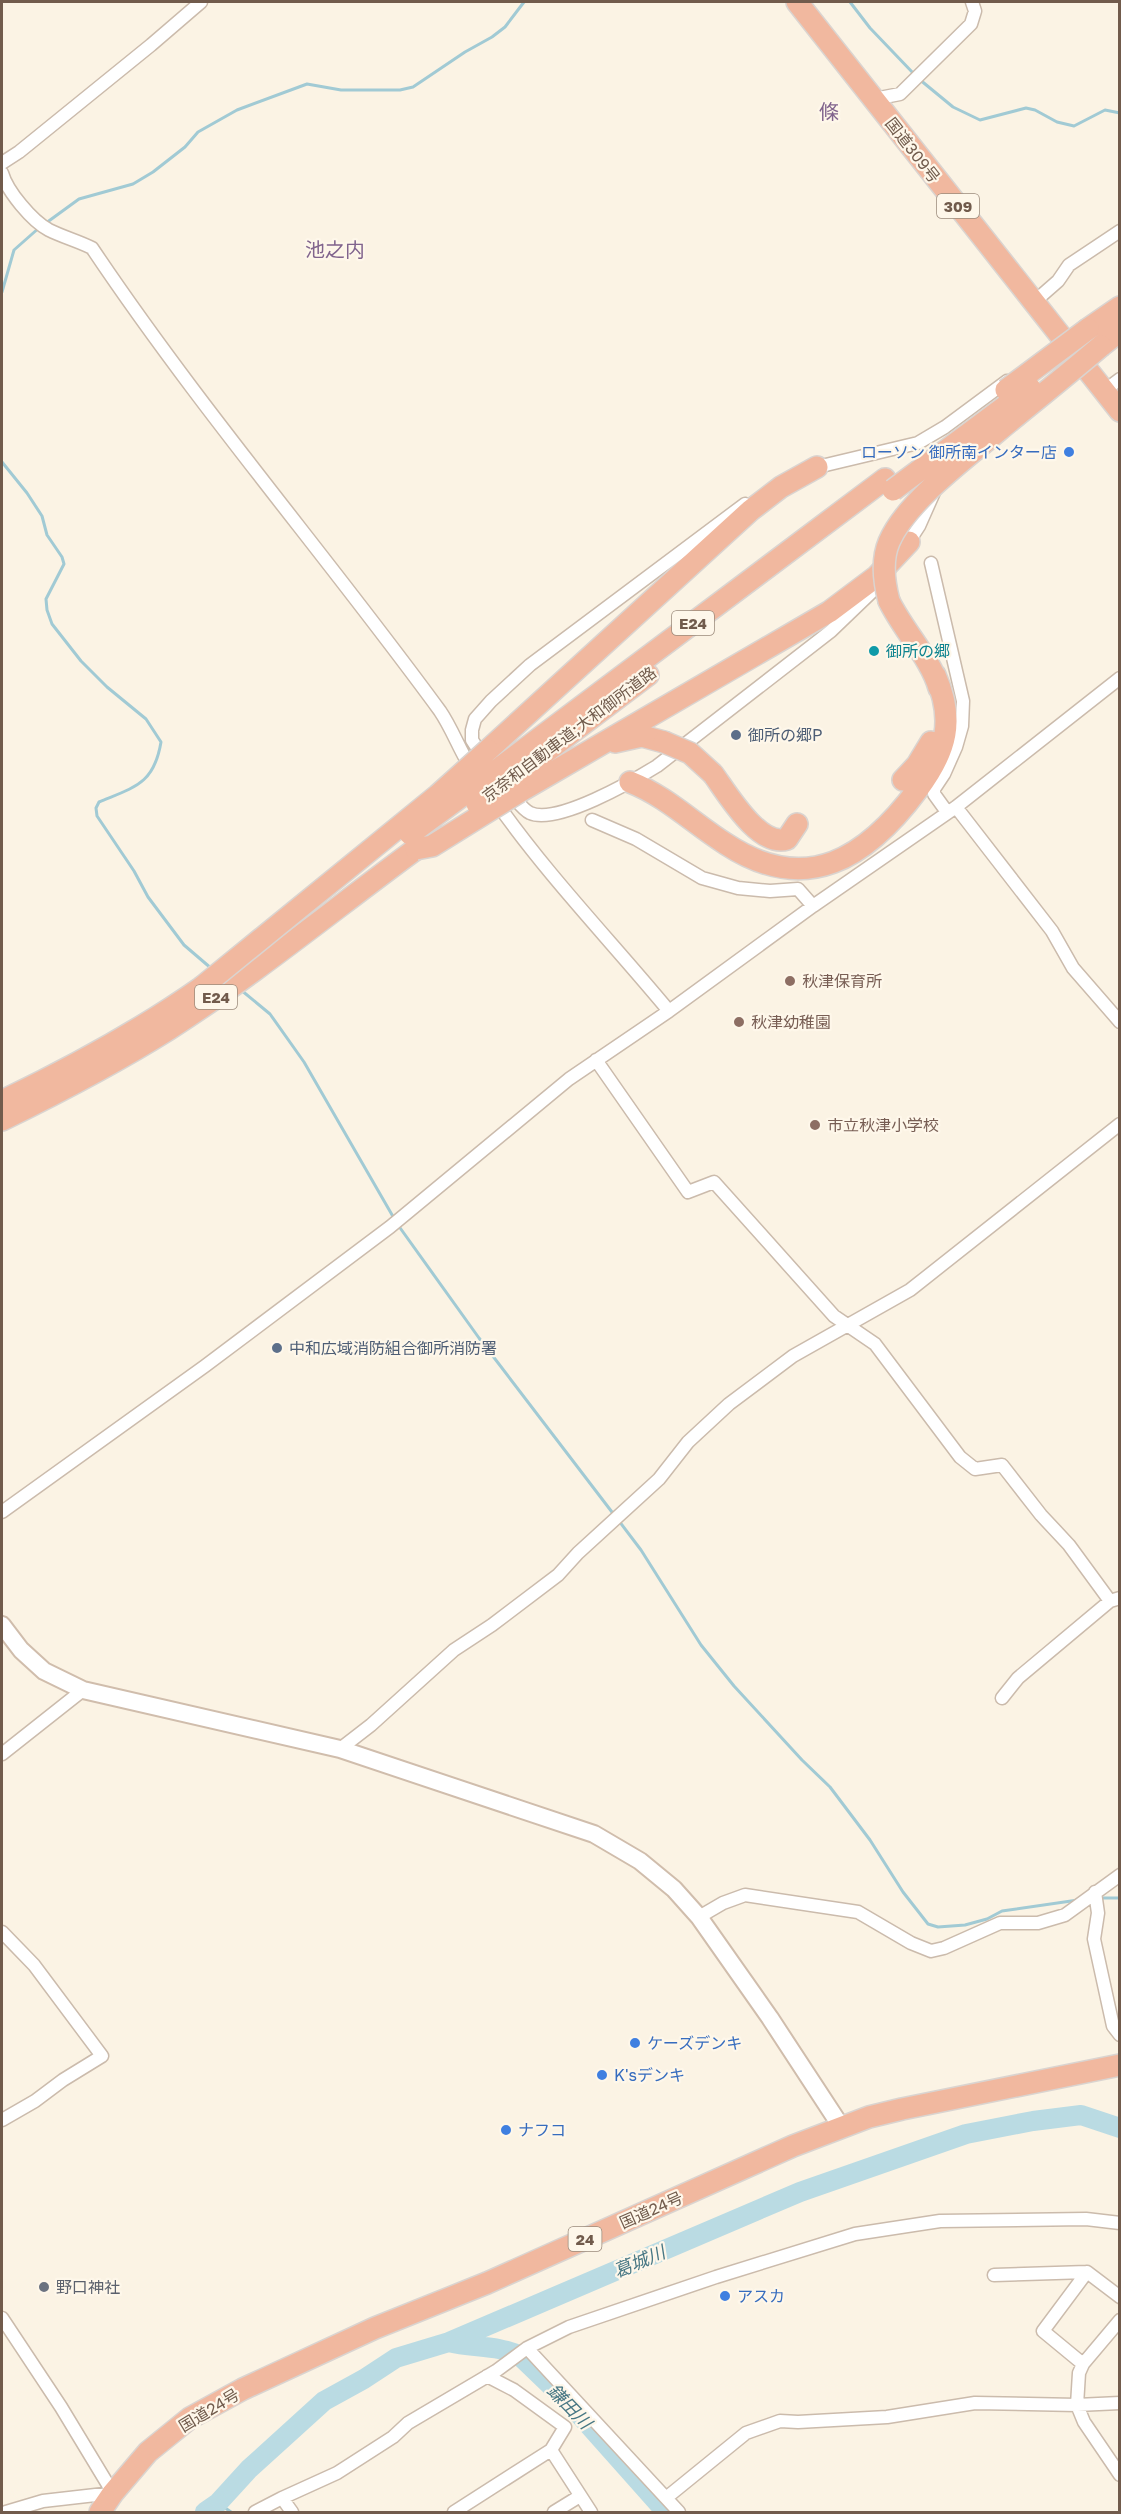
<svg xmlns="http://www.w3.org/2000/svg" width="1121" height="2514" viewBox="0 0 1121 2514" font-family="'Golos Text','Noto Sans JP',sans-serif">
<rect width="100%" height="100%" fill="#fbf3e4"/>
<g fill="none" stroke-linecap="round" stroke-linejoin="round">
<path stroke="#a1cad4" stroke-width="3" d="M850,2L870,28L914,74
M919,79L953,107L980,120L1026,108L1035,110L1057,122L1074,126L1105,110L1120,113
M46,223L79,199L133,184L153,172L185,147L198,132L237,110L307,84L341,90H400L413,87L465,52L492,37L505,27L524,2
M2,292L14,250L40,227
M2,462L27,493L42,516L47,535L62,557L64,564L46,599L47,610L52,624L81,661L107,687L146,719L161,742C154,784 135,787 99,802L96,808L97,816L134,871L148,897L184,945L212,969
M241,990L270,1014L304,1062L395,1220
M398,1225L479,1338L615,1516
M619,1521L641,1550L701,1645L734,1686L802,1760L830,1787L870,1840L903,1892L928,1924L938,1927L965,1925L987,1919L1002,1911L1078,1900
M1100,1898H1120
M218,2503L231,2512"/>
<path stroke="#badbe3" stroke-width="20" d="M449,2342C472,2348 500,2345 520,2356L571,2405L666,2512
M205,2512L218,2503L249,2469L324,2401L364,2379L396,2358L449,2342L800,2192L966,2134L1033,2121L1081,2115L1120,2128"/>
<g stroke="#cbbbac" stroke-width="15">
<path id="street" d="M874,99L900,94L971,24L975,11L972,2
M2,163L19,152L151,45L201,2
M2,173C7,191 32,221 49,230C63,237 78,241 92,248C200,409 326,555 440,711C453,730 460,752 473,771
M1034,302L1058,281L1069,265L1120,231
M1104,391L1120,379
M813,468L918,443L945,427L1007,381
M906,546L919,526L935,490
M931,563L963,701L962,726L956,747L944,774L934,789V794L947,812
M485,760L472,740V730L475,719L491,701L530,665L745,504
M510,793C516,799 522,809 530,813C557,825 633,781 657,766L831,631L881,583
M496,802C548,876 611,941 669,1011
M956,807L1052,931L1073,968L1120,1022
M592,820L636,839L702,878L738,888L770,891L798,889L813,906
M596,1060L688,1192L714,1182L834,1316L875,1344L960,1457L975,1469L1002,1465L1041,1515L1069,1545L1110,1601
M2,1512L205,1366L390,1227L569,1079L669,1011L813,906L956,807L1120,678
M1002,1698L1018,1678L1110,1601L1120,1598
M340,1749L371,1725L454,1650L492,1625L558,1575L578,1553L659,1479L688,1442L729,1404L793,1356L910,1290L1120,1124
M2,1754L83,1690
M1095,1892L1098,1913L1094,1939L1113,2026L1120,2035
M699,1917L723,1903L745,1895L858,1912L911,1943L931,1951L944,1948L1000,1923H1038L1065,1915L1120,1875
M2,1932L34,1965L102,2056L63,2080L35,2101L2,2120
M994,2275L1087,2272
M2,2318L61,2407L113,2493L43,2501L6,2512
M1120,2320L1083,2364L1079,2373L1077,2405L1084,2422L1120,2475
M527,2348L679,2512
M1083,2364L1043,2331L1087,2272L1120,2297
M551,2450L591,2512
M282,2498L292,2512
M666,2498L746,2433L780,2421L798,2422L887,2417L975,2403L1077,2405L1120,2403
M255,2512L282,2498L337,2473L393,2437L408,2423L496,2371L527,2348L569,2327L716,2277L855,2234L940,2221L1086,2219L1120,2223
M454,2512L551,2450L565,2427L514,2390L487,2376
M554,2512L580,2496"/>
</g>
<g stroke="#d0bdac" stroke-width="20">
<path id="secondary" d="M2,1625L21,1650L44,1671L83,1690L340,1749L594,1834L640,1861L674,1889L699,1917L770,2018L842,2128"/>
</g>
<g stroke="#dad4d0" stroke-width="24">
<path id="highway" d="M797,2L1120,411
M1088,329L1120,307
M1101,346L1120,331
M889,601C903,630 931,659 939,688
M615,742L642,736L664,742
M488,750L751,510L781,487L817,467
M501,767L885,479
M713,774C727,793 759,848 787,839L797,824
M510,779L648,675
M903,780L917,765L931,742
M630,782C666,796 694,824 726,844C807,897 867,858 918,789C947,750 955,720 935,675
M519,792L829,612L877,576L909,542
M2,1101C71,1068 138,1032 202,987
M2,1120C59,1092 115,1063 169,1029C255,974 334,909 416,849
M100,2512L113,2493L148,2452L190,2418L243,2389L375,2328L487,2283L793,2146L869,2117L902,2109L1120,2065"/>
</g>
<use href="#street" stroke="#fff" stroke-width="12"/>
<use href="#secondary" stroke="#fff" stroke-width="16"/>
<use href="#highway" stroke="#f1b89f" stroke-width="21"/>
<g stroke="#dad4d0" stroke-width="24" stroke-linecap="butt">
<path id="highway-bridge" d="M1006,390L1088,329
M893,490L1030,388
M889,601C884,582 881,561 889,542C906,502 965,459 998,431C1032,403 1067,375 1101,346
M664,742L690,753L713,774
M477,804L510,779
M410,834L501,767
M416,849L432,846L519,792
M202,987L438,795L488,750"/>
</g>
<use href="#highway-bridge" stroke="#f1b89f" stroke-width="21"/>
</g>
<g fill="#3f7fe0" stroke="#fef7ea" stroke-width="2">
<circle cx="1069" cy="452" r="6"/>
<circle cx="635" cy="2043" r="6"/>
<circle cx="602" cy="2075" r="6"/>
<circle cx="506" cy="2130" r="6"/>
<circle cx="725" cy="2296" r="6"/>
</g>
<circle fill="#0f9aa8" stroke="#fef7ea" stroke-width="2" cx="874" cy="651" r="6"/>
<g fill="#5c6f8a" stroke="#fef7ea" stroke-width="2">
<circle cx="736" cy="735" r="6"/>
<circle cx="277" cy="1348" r="6"/>
</g>
<g fill="#8d6e63" stroke="#fef7ea" stroke-width="2">
<circle cx="790" cy="981" r="6"/>
<circle cx="739" cy="1022" r="6"/>
<circle cx="815" cy="1125" r="6"/>
</g>
<circle fill="#6b7280" stroke="#fef7ea" stroke-width="2" cx="44" cy="2287" r="6"/>
<g text-anchor="middle" dominant-baseline="central" stroke-width="4.5" stroke-linejoin="round" paint-order="stroke">
<g fill="#fef7ea" stroke="#9b8a7b" stroke-width="1.5">
<rect x="937" y="194" width="42" height="24" rx="4.5"/>
<rect x="672" y="611" width="42" height="24" rx="4.5"/>
<rect x="195" y="985" width="42" height="24" rx="4.5"/>
<rect x="568.5" y="2227" width="33" height="24" rx="4.5"/>
</g>
<g font-size="15" font-weight="bold" fill="#715b4c">
<text x="958" y="206">309</text>
<text x="693" y="623">E24</text>
<text x="216" y="997">E24</text>
<text x="585" y="2239">24</text>
</g>
<g font-size="16" fill="#715b4c" stroke="#fef7ea">
<text transform="translate(913 150) rotate(52)">国道309号</text>
<text transform="translate(569 734) rotate(-37)">京奈和自動車道;大和御所道路</text>
<text transform="translate(651 2210) rotate(-24)">国道24号</text>
<text transform="translate(209 2410) rotate(-31)">国道24号</text>
</g>
<g font-size="16" fill="#366cbe" stroke="#fef7ea" text-anchor="start">
<text x="1057" y="452" text-anchor="end">ローソン 御所南インター店</text>
<text x="647" y="2043">ケーズデンキ</text>
<text x="614" y="2075">K'sデンキ</text>
<text x="518" y="2130">ナフコ</text>
<text x="737" y="2296">アスカ</text>
</g>
<g font-size="16" fill="#0d838f" stroke="#fef7ea" text-anchor="start">
<text x="886" y="651">御所の郷</text>
</g>
<g font-size="16" fill="#4e5e75" stroke="#fef7ea" text-anchor="start">
<text x="748" y="735">御所の郷P</text>
<text x="289" y="1348">中和広域消防組合御所消防署</text>
</g>
<g font-size="16" fill="#785e54" stroke="#fef7ea" text-anchor="start">
<text x="802" y="981">秋津保育所</text>
<text x="751" y="1022">秋津幼稚園</text>
<text x="827" y="1125">市立秋津小学校</text>
</g>
<g font-size="16" fill="#5b616d" stroke="#fef7ea" text-anchor="start">
<text x="56" y="2287">野口神社</text>
</g>
<g font-size="18" font-style="italic" fill="#477784" stroke="#fef7ea">
<text transform="translate(639 2261) rotate(-23)">葛城川</text>
<text transform="translate(570 2406) rotate(46)">鎌田川</text>
</g>
<g font-size="20" fill="#81648d" stroke="#fef7ea">
<text x="829" y="111">條</text>
<text x="335" y="249">池之内</text>
</g>
</g>
<rect width="1121" height="2514" fill="none" stroke="#715b4c" stroke-width="6"/>
</svg>
